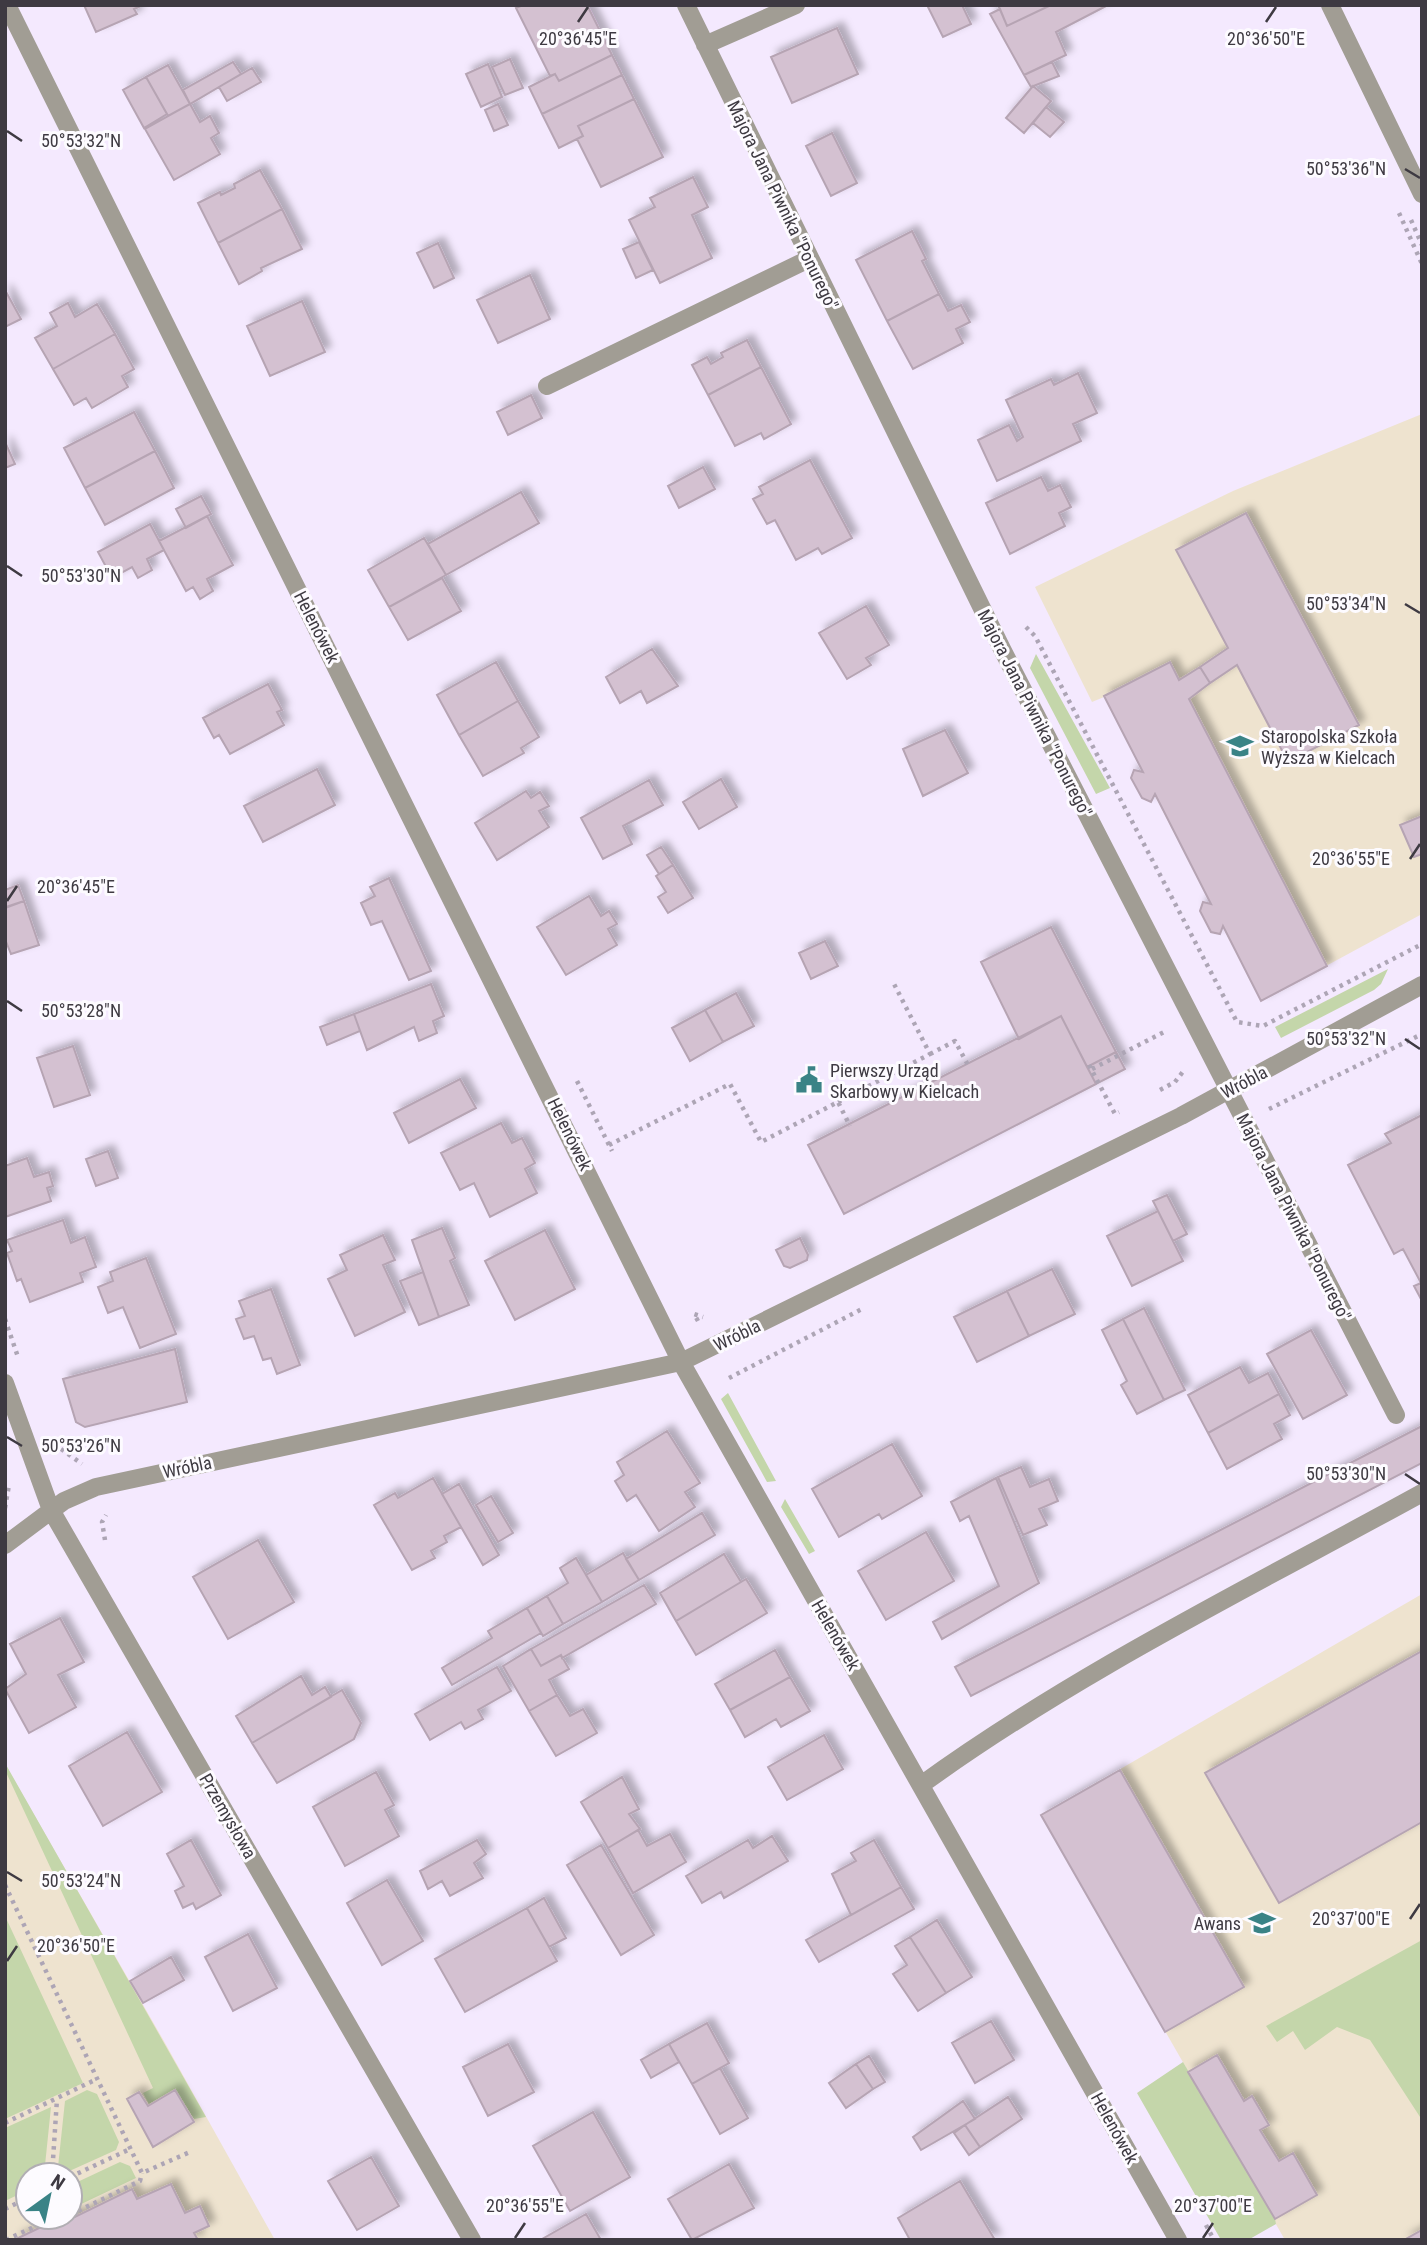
<svg xmlns="http://www.w3.org/2000/svg" width="1427" height="2245" viewBox="0 0 1427 2245" font-family="'Roboto Condensed',sans-serif">
<defs>
<filter id="shadow"><feDropShadow dx="6" dy="-6" stdDeviation="3.5" flood-color="#0004"/></filter>
</defs>
<rect width="100%" height="100%" fill="#f4e9fe"/>
<path fill="#eee3cf" fill-rule="evenodd" d="M1422,414V914L1261,1001L1104,697L1092,702L1035,587L1233,491Z
M1422,1594V2240H1285L1041,1815Z
M5,1764L165,2043L275,2240H5ZM28,2175H70V2217H28Z"/>
<path fill="#c4d6aa" d="M1036,654L1110,788L1096,794L1030,668Z
M1388,969L1381,984L1374,990L1281,1038L1275,1027Z
M728,1393L776,1481L767,1482L721,1399Z
M785,1499L815,1551L809,1554L781,1507Z
M5,1763L206,2117L194,2119L175,2089L149,2104L143,2093L153,2088L5,1770Z
M5,1916L83,2083L5,2119Z
M1422,1940V2120L1370,2040L1337,2027L1305,2050L1293,2031L1277,2042L1266,2026Z
M1183,2062L1275,2219L1276,2224L1248,2240H1221L1137,2093Z
M87,2090L97,2094L119,2142L116,2150L65,2173L58,2167L65,2101Z
M51,2107L44,2175H28V2190L5,2201V2128Z
M120,2162L130,2166L136,2178L75,2207L70,2198L71,2185Z"/>
<path fill="#d4c1d1" stroke="#b6a4b3" stroke-width="2" filter="url(#shadow)" d="M84,5H143L134,9L137,14L96,32Z
M523,5H587L612,55L559,81L555,74L550,76L516,8Z
M927,5H962L971,24L943,37Z
M998,5H1051L1007,26Z
M1051,5H1108L1056,32L1066,55L1024,75L990,14L1000,9L1007,26Z
M837,28L858,74L792,103L771,57Z
M612,55L622,75L542,114L529,87L555,74L559,81Z
M510,59L523,88L505,95L492,67Z
M233,62L241,74L190,104L183,90Z
M1052,62L1059,76L1031,87L1024,75Z
M488,64L502,97L481,107L466,74Z
M168,65L190,104L168,116L146,77Z
M252,68L261,82L227,101L219,87Z
M622,75L634,99L578,126L583,136L559,148L542,114Z
M146,77L167,114L144,128L123,90Z
M1033,86L1051,101L1024,133L1006,118Z
M634,99L663,157L601,187L577,139L583,136L578,126Z
M190,104L200,122L210,116L219,133L211,138L220,154L174,180L145,129Z
M498,104L508,125L494,131L485,110Z
M1046,107L1064,122L1050,137L1033,123Z
M832,133L857,183L831,196L806,146Z
M260,170L282,209L218,243L198,203L220,192L221,195L235,188L234,184Z
M693,177L708,207L692,215L712,258L660,283L629,220L655,207L650,198Z
M282,209L302,249L261,268L262,271L239,284L218,243Z
M912,231L926,259L922,261L939,294L887,321L856,260Z
M639,242L653,270L636,278L623,249Z
M438,243L454,278L434,288L417,253Z
M530,275L550,319L498,343L477,300Z
M5,290L21,319L5,327Z
M939,294L948,311L961,305L970,322L956,329L963,343L913,369L887,321Z
M302,301L325,352L270,376L247,326Z
M68,303L75,317L97,304L115,334L53,369L35,338L57,326L50,313Z
M115,334L134,369L122,376L128,387L92,408L86,398L74,405L53,369Z
M747,340L761,367L708,395L692,365L707,357L711,364L723,357L721,353Z
M761,367L791,424L764,439L761,433L735,446L708,395Z
M1078,373L1097,413L1073,424L1081,441L997,481L978,440L1009,425L1017,441L1023,437L1006,400L1051,379L1054,385Z
M531,395L542,418L508,435L497,412Z
M134,412L155,451L85,488L64,448Z
M5,442L15,464L5,468Z
M155,451L174,488L105,525L85,488Z
M810,460L852,538L822,554L818,548L796,560L775,520L767,524L753,499L763,494L759,487Z
M703,467L715,489L679,508L668,486Z
M1041,477L1048,491L1060,485L1071,507L1059,513L1065,526L1010,554L986,503Z
M521,492L539,523L446,575L428,544Z
M201,496L211,514L186,528L176,509Z
M1246,513L1359,725L1288,762L1237,665L1210,683L1200,667L1228,648L1176,550Z
M207,516L233,565L207,579L213,591L200,599L193,587L186,591L159,541Z
M150,524L164,550L147,559L152,570L138,578L132,567L112,578L98,552Z
M424,538L446,575L389,607L368,570Z
M442,578L461,611L408,640L389,607Z
M866,606L889,645L866,658L871,665L847,679L819,633Z
M652,649L678,686L647,703L641,691L620,703L606,677Z
M496,662L518,701L459,735L437,695Z
M1170,662L1179,680L1200,667L1210,683L1189,699L1327,966L1261,1001L1223,926L1220,934L1211,932L1200,911L1203,902L1211,904L1155,794L1151,802L1142,798L1131,778L1134,770L1143,772L1104,696Z
M268,684L282,710L277,712L284,725L230,754L219,735L214,738L203,718Z
M518,701L539,737L521,748L524,753L483,776L459,735Z
M945,730L968,773L923,796L903,749Z
M317,769L335,805L263,842L244,806Z
M721,779L737,807L699,829L683,802Z
M649,780L663,805L623,826L632,844L603,859L581,818Z
M526,791L531,798L540,792L549,806L539,811L549,827L497,860L475,823Z
M1422,816V854L1414,857L1400,825Z
M661,847L673,865L659,874L647,855Z
M673,865L693,898L668,913L658,897L666,892L656,876Z
M389,878L431,971L409,980L382,921L371,925L361,903L375,896L370,887Z
M18,885L24,901L6,907L5,890Z
M589,896L601,916L609,911L617,924L608,929L617,945L566,975L537,927Z
M24,901L39,945L11,954L5,939V908Z
M1051,927L1116,1052L1087,1067L1061,1016L1019,1039L981,962Z
M825,941L838,966L811,979L799,953Z
M431,984L444,1016L433,1021L437,1033L419,1041L414,1027L367,1050L354,1014Z
M736,993L754,1026L723,1042L705,1010Z
M705,1010L723,1042L690,1061L672,1028Z
M354,1014L360,1031L327,1045L320,1027Z
M1061,1016L1096,1084L844,1214L808,1145Z
M73,1046L90,1095L54,1107L37,1058Z
M1116,1052L1125,1069L1096,1084L1087,1067Z
M460,1079L476,1108L409,1143L394,1113Z
M1422,1115V1301L1414,1286L1421,1283L1403,1249L1394,1254L1348,1165L1391,1143L1385,1134Z
M501,1123L512,1143L522,1138L535,1163L525,1169L537,1193L490,1217L474,1183L460,1190L441,1153Z
M108,1151L118,1178L96,1186L86,1159Z
M27,1158L34,1177L49,1172L53,1186L47,1188L51,1201L5,1217V1166Z
M1167,1195L1187,1234L1173,1241L1153,1201Z
M1158,1211L1183,1261L1132,1286L1107,1236Z
M63,1220L71,1243L85,1237L96,1267L80,1273L83,1282L30,1302L21,1279L17,1281L7,1253L12,1251L7,1240Z
M442,1228L455,1258L450,1261L469,1305L439,1317L412,1240Z
M545,1230L575,1289L515,1320L485,1261Z
M383,1235L395,1260L383,1265L405,1312L355,1336L328,1279L347,1270L340,1255Z
M800,1238L808,1255L807,1260L790,1268L784,1266L776,1250Z
M146,1258L176,1334L140,1348L123,1307L108,1313L98,1287L113,1281L110,1272Z
M1052,1269L1075,1314L1029,1336L1007,1291Z
M423,1272L439,1317L419,1325L400,1281Z
M271,1289L300,1365L277,1374L271,1358L263,1360L254,1336L244,1339L236,1319L245,1316L239,1301Z
M1007,1291L1029,1336L977,1362L954,1317Z
M1144,1308L1185,1390L1164,1400L1123,1319Z
M1123,1319L1164,1400L1137,1414L1121,1385L1127,1381L1102,1330Z
M1311,1330L1347,1395L1303,1419L1267,1354Z
M175,1349L187,1402L85,1427L76,1422L63,1379Z
M1240,1367L1249,1383L1268,1373L1279,1394L1208,1433L1188,1395Z
M1279,1394L1290,1415L1274,1424L1282,1439L1227,1469L1208,1433Z
M1422,1426V1463L971,1696L955,1667Z
M667,1431L700,1483L685,1492L695,1507L659,1531L636,1495L627,1501L615,1481L624,1475L617,1462Z
M892,1444L922,1496L882,1519L879,1514L839,1537L812,1489Z
M1021,1467L1030,1487L1049,1479L1058,1501L1039,1509L1047,1525L1023,1535L998,1477Z
M433,1478L461,1527L444,1536L447,1542L431,1551L435,1558L412,1570L374,1505L395,1493L398,1498Z
M996,1478L1039,1583L942,1639L933,1622L999,1586L969,1516L960,1521L951,1502Z
M459,1484L499,1555L483,1565L442,1494Z
M491,1496L513,1533L498,1542L476,1505Z
M702,1513L715,1535L639,1580L626,1559Z
M926,1532L954,1581L886,1620L858,1571Z
M258,1540L294,1602L228,1639L193,1577Z
M623,1553L639,1580L602,1602L586,1575Z
M724,1554L741,1582L676,1621L660,1593Z
M576,1558L602,1602L563,1624L547,1596L568,1583L560,1568Z
M746,1579L767,1613L696,1655L676,1621Z
M644,1585L656,1604L562,1658L561,1655L541,1666L531,1649Z
M547,1596L563,1624L543,1636L527,1608Z
M527,1608L541,1633L452,1685L442,1668L492,1638L488,1631Z
M60,1618L84,1662L58,1675L76,1707L29,1733L5,1689L26,1674L10,1644Z
M531,1649L541,1666L561,1655L569,1669L549,1680L557,1695L529,1711L503,1666Z
M775,1650L790,1677L730,1710L715,1684Z
M1422,1651V1822L1279,1903L1205,1773Z
M497,1667L511,1691L478,1710L483,1719L465,1729L461,1722L430,1740L415,1714Z
M301,1676L312,1695L325,1687L331,1697L252,1743L236,1716Z
M790,1677L810,1711L781,1727L776,1719L745,1737L730,1710Z
M342,1690L361,1723L354,1739L277,1783L252,1743Z
M557,1695L570,1716L583,1709L597,1733L556,1756L529,1711Z
M127,1732L162,1792L103,1826L69,1766Z
M824,1735L843,1769L787,1800L768,1767Z
M1120,1770L1244,1987L1165,2032L1041,1815Z
M376,1772L394,1805L385,1810L399,1836L345,1866L313,1807Z
M622,1777L639,1809L629,1814L640,1829L608,1848L581,1802Z
M638,1830L647,1846L670,1834L686,1862L633,1893L608,1848Z
M772,1836L788,1861L724,1898L721,1892L702,1903L686,1876L748,1840L753,1848Z
M191,1840L221,1895L196,1909L193,1903L183,1908L175,1891L184,1886L167,1854Z
M477,1840L486,1854L474,1863L483,1878L450,1896L442,1881L428,1889L420,1871Z
M874,1840L901,1887L851,1915L832,1874L856,1861L851,1853Z
M601,1845L654,1935L621,1955L567,1865Z
M387,1880L423,1941L382,1965L347,1903Z
M901,1887L914,1909L819,1962L806,1940Z
M544,1898L566,1938L549,1947L527,1908Z
M527,1908L557,1961L465,2012L435,1959Z
M937,1920L972,1977L946,1993L910,1937Z
M248,1934L277,1988L233,2011L205,1957Z
M910,1937L946,1993L918,2011L893,1974L907,1965L895,1946Z
M171,1957L184,1980L143,2003L130,1981Z
M991,2021L1014,2060L975,2083L952,2043Z
M707,2023L729,2063L692,2084L669,2044Z
M508,2044L534,2092L488,2116L463,2067Z
M669,2044L679,2062L651,2078L641,2060Z
M1217,2055L1244,2101L1252,2096L1269,2125L1260,2130L1279,2161L1293,2153L1317,2195L1275,2219L1188,2072Z
M869,2056L885,2082L873,2089L856,2064Z
M856,2064L873,2089L846,2108L829,2083Z
M720,2068L748,2118L720,2134L692,2084Z
M175,2090L194,2122L153,2147L127,2099L139,2092L148,2106Z
M1008,2097L1022,2119L980,2147L965,2125Z
M963,2101L975,2119L921,2150L913,2137Z
M593,2112L630,2177L570,2211L533,2146Z
M965,2125L980,2147L969,2155L954,2133Z
M371,2157L399,2206L357,2230L328,2181Z
M729,2164L754,2208L692,2240L668,2199Z
M960,2181L995,2240H910L898,2218Z
M171,2184L185,2213L200,2206L209,2226L194,2233L198,2240H14L62,2217H70L73,2212L75,2217L132,2189L137,2199Z
M586,2214L601,2240H542V2239Z
M1422,2230V2240H1404Z"/>
<g fill="none" stroke-linecap="round" stroke-linejoin="round">
<path stroke="#ada5b5" stroke-width="4.5" stroke-dasharray="3.5 5" stroke-linecap="butt" d="M1399,213L1422,264
M1411,220L1422,245
M1026,627L1035,636L1237,1022L1263,1026L1422,944
M930,1054L955,1041L968,1065
M1089,1065L1115,1114L1119,1112
M1092,1069L1166,1031
M577,1081L612,1151
M1160,1090L1175,1082L1185,1069
M838,1102L930,1054L893,982
M1269,1109L1422,1034
M609,1145L730,1084L761,1142L838,1102L850,1126
M5,1319L18,1357
M698,1321L694,1314L703,1317
M729,1378L862,1309
M61,1449L82,1464
M5,1508L9,1485
M105,1540L102,1522L106,1515
M5,1885L142,2173L190,2152
M5,2123L97,2079
M52,2175L57,2099
M70,2177L130,2149
M5,2209L28,2198
M70,2210L78,2211L140,2181L142,2173
M1206,2225L1214,2240
M6,2240L55,2217"/>
<path stroke="#a19d94" stroke-width="18" d="M7,5L681,1362L1178,2240
M686,5L1002,649L1396,1415
M1330,5L1422,194
M705,45L796,5
M547,386L809,259
M5,1383L51,1510L472,2240
M5,1545L64,1501L96,1487L681,1362L1181,1116L1422,985
M921,1785C1077,1672 1253,1586 1422,1493"/>
</g>
<path fill="none" stroke="#3e3a42" stroke-width="2.5" d="M578,22L588,7M1266,22L1276,7M7,131L22,141M1405,169L1420,178M7,566L22,576M1405,604L1420,613M1410,859L1420,844M7,901L17,886M7,1001L22,1011M1405,1039L1420,1049M7,1437L22,1446M1405,1474L1420,1484M7,1872L22,1881M1410,1919L1420,1904M7,1961L17,1946M515,2238L525,2223M1203,2238L1213,2223"/>
<defs>
<g id="university-bare" transform="scale(2.1)"><path d="M0-5L7-2L0 1L-7-2ZM-4 1L0 2.5L4 1V4Q0 6-4 4Z" fill="#3a8386" stroke="#fdfbff" stroke-width="2.5" paint-order="stroke"/></g>
<g id="civic-bare" transform="scale(2.1)"><path d="M-.6-6.5H3V-4.5H.6V-3L4-1V1h2V6H-6V1h2V-1L-.6-3ZM-1.2 2.5V6h2.4V2.5Z" fill="#3a8386" stroke="#fdfbff" stroke-width="2.5" paint-order="stroke"/></g>
</defs>
<g fill-rule="evenodd">
<use href="#university-bare" x="1240" y="746"/>
<use href="#civic-bare" x="809" y="1080"/>
<use href="#university-bare" x="1262" y="1923"/>
</g>
<g text-anchor="middle" dominant-baseline="central" stroke-width="6" stroke-linejoin="round" paint-order="stroke">
<g font-size="18" fill="#3e3a42" stroke="#fdfbff">
<text transform="translate(783 205) rotate(64)">Majora Jana Piwnika "Ponurego"</text>
<text transform="translate(317 627) rotate(63)">Helenówek</text>
<text transform="translate(1035 713) rotate(63)">Majora Jana Piwnika "Ponurego"</text>
<text transform="translate(1244 1082) rotate(-28)">Wróbla</text>
<text transform="translate(570 1134) rotate(64)">Helenówek</text>
<text transform="translate(1294 1217) rotate(63)">Majora Jana Piwnika "Ponurego"</text>
<text transform="translate(737 1335) rotate(-26)">Wróbla</text>
<text transform="translate(187 1467) rotate(-12)">Wróbla</text>
<text transform="translate(836 1635) rotate(60)">Helenówek</text>
<text transform="translate(228 1816) rotate(60)">Przemysłowa</text>
<text transform="translate(1115 2128) rotate(61)">Helenówek</text>
</g>
<g font-size="18" fill="#3e3a42" stroke="#fdfbff" text-anchor="start">
<text x="1261" y="736">Staropolska Szkoła<tspan x="1261" dy="21">Wyższa w Kielcach</tspan></text>
<text x="830" y="1070">Pierwszy Urząd<tspan x="830" dy="21">Skarbowy w Kielcach</tspan></text>
<text x="1241" y="1923" text-anchor="end">Awans</text>
</g>
</g>
<g font-size="18" text-anchor="middle" fill="#3e3a42" stroke="#fdfbff" stroke-width="6" stroke-linejoin="round" paint-order="stroke">
<text x="1266" y="45">20°36'50"E</text>
<text x="578" y="45">20°36'45"E</text>
<text x="81" y="147">50°53'32"N</text>
<text x="1346" y="175">50°53'36"N</text>
<text x="81" y="582">50°53'30"N</text>
<text x="1346" y="610">50°53'34"N</text>
<text x="1351" y="865">20°36'55"E</text>
<text x="76" y="893">20°36'45"E</text>
<text x="81" y="1017">50°53'28"N</text>
<text x="1346" y="1045">50°53'32"N</text>
<text x="81" y="1452">50°53'26"N</text>
<text x="1346" y="1480">50°53'30"N</text>
<text x="81" y="1887">50°53'24"N</text>
<text x="1351" y="1925">20°37'00"E</text>
<text x="76" y="1952">20°36'50"E</text>
<text x="525" y="2212">20°36'55"E</text>
<text x="1213" y="2212">20°37'00"E</text>
</g>
<rect width="1427" height="2245" fill="none" stroke="#3e3a42" stroke-width="14"/>
<g transform="translate(49 2196) rotate(33)"><circle r="33" fill="#fdfbff" stroke="#b1aeb3" stroke-width="2"/>
<path d="M0-5L12 26L0 18L-12 26Z" fill="#3a8386"/>
<text y="-10" font-size="19" font-weight="bold" text-anchor="middle" fill="#3e3a42">N</text>
</g>
</svg>
